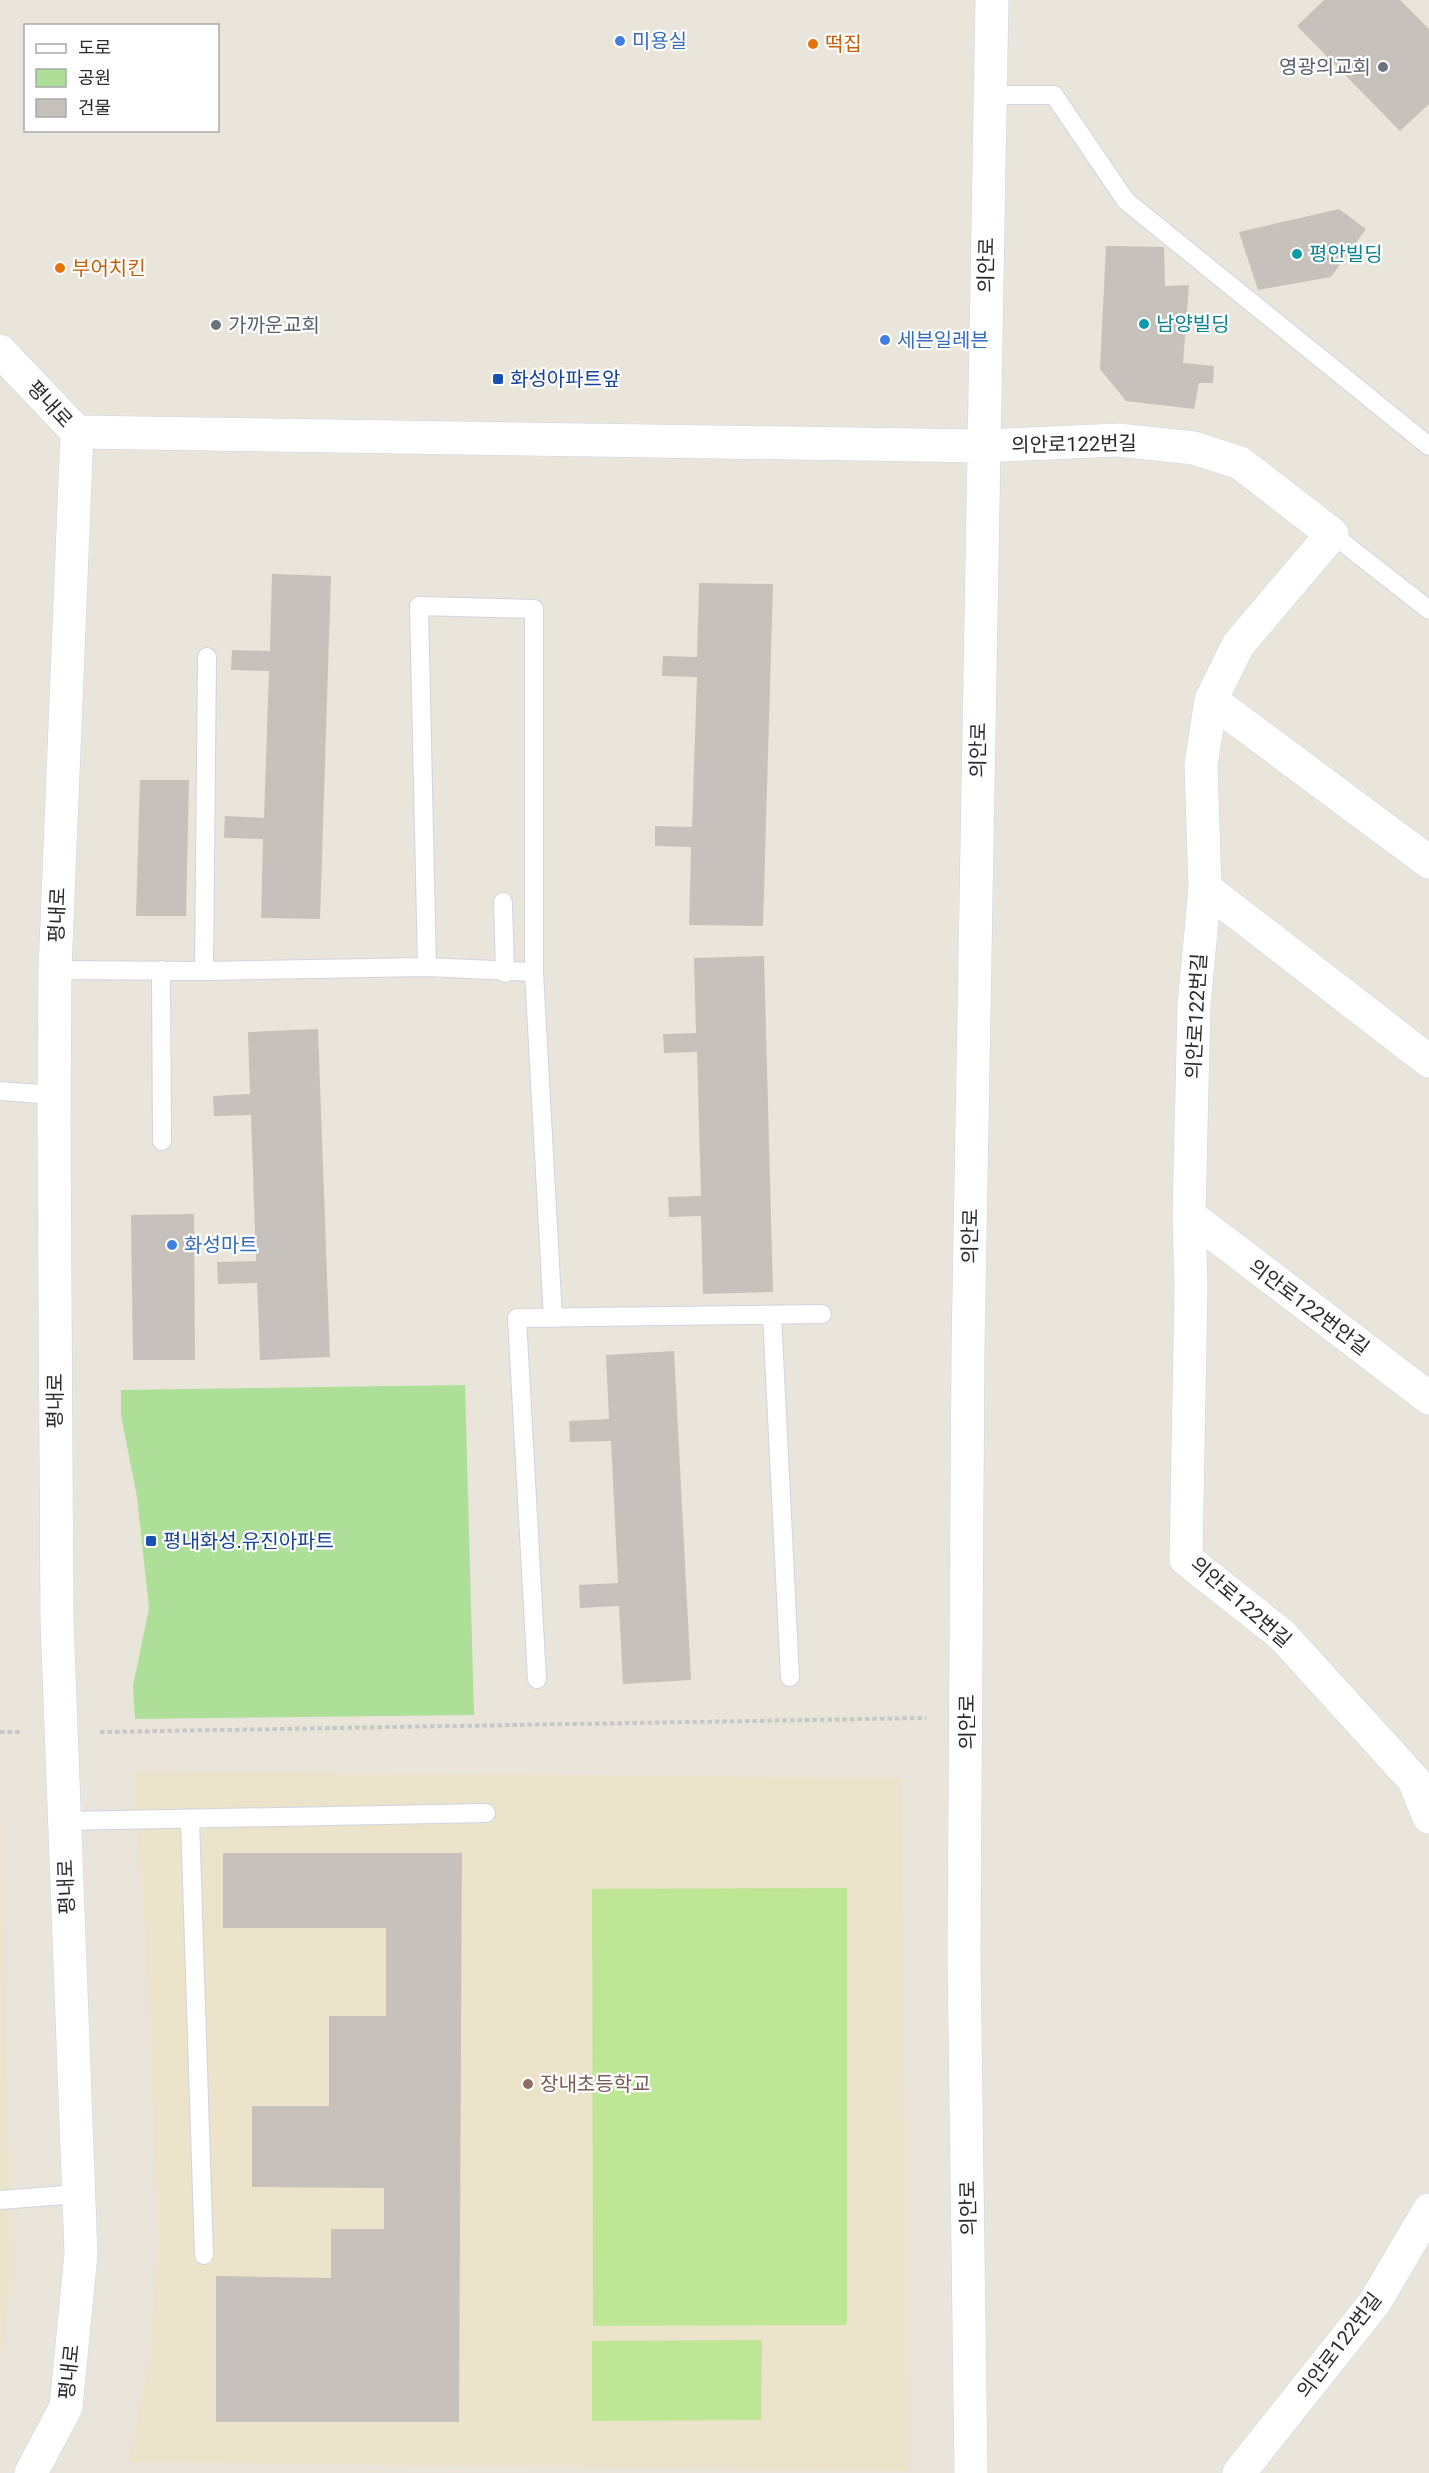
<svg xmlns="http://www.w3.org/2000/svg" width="1429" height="2473" viewBox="0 0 1429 2473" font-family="Roboto,'Noto Sans KR',sans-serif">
<rect width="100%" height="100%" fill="#eae5db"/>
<path fill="#ece3cb" d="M134,1771L902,1778L908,2471L129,2462L148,2368L159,2241L145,1928Z
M0,1799L12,2271L3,2347L0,2356Z"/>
<path fill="#addf99" d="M465,1385L474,1715L135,1719L133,1686L149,1608L137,1497L121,1415V1390Z"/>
<path fill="#bfe695" d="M847,1888V2325L593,2326L592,1889Z
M762,2340L761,2420L592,2421V2341Z"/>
<path fill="#c6c1bb" d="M1324,0H1400L1429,29V104L1400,131L1297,26Z
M1339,209L1366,229L1331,277L1258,290L1239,232Z
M1106,246L1164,247L1165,286L1189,285L1183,363L1214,366L1213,383H1199L1194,409L1126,401L1100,369Z
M272,574L331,576L320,919L261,918L263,839L224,838L225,816L264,818L269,671L231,670L232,650L270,651Z
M699,583L773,584L763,926L689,925L691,847L655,846V826L692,827L697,677L662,676L663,656L697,657Z
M140,780H189L186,916H136Z
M764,956L773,1292L703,1294L701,1216L669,1217L668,1197L701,1196L697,1052L664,1053L663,1034L696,1033L694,958Z
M318,1029L330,1357L260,1360L257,1283L218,1284L217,1262L256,1261L251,1115L214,1116L213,1096L250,1094L248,1032Z
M194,1214L195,1360H133L131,1215Z
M674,1351L691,1680L623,1684L619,1606L580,1608L579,1585L618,1583L611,1441L570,1442L569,1421L609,1419L606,1355Z
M223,1853H462L459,2422H216V2276L331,2278V2229H384V2188L252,2187V2106H329V2016H386V1928H223Z"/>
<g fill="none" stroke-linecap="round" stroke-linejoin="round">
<g stroke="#d0d3e1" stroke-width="20">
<path id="service" d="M989,95H1054L1126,201L1429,446
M1332,534L1429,610
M503,902L505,973
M427,967L419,606L534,609V972L553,1318
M55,970L204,971L427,967L534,972
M161,970L162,1141
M204,971L207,657
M0,1091L54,1095
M772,1315L790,1677
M537,1679L517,1318L822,1314
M190,1819L204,2255
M64,1821L486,1813
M0,2200L78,2194"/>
</g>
<g stroke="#d0d3e1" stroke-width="34">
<path id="minor" d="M982,446L1118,440L1194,448L1240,463L1332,534L1238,645L1211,700L1201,765L1205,888L1194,1005L1189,1215L1191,1287L1186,1559L1282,1635L1414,1780L1429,1817
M1211,700L1429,862
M1205,888L1429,1061
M1189,1215L1429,1398
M1239,2473L1375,2302L1429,2210"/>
</g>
<g stroke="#d0d3e1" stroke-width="34">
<path id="tertiary" d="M0,351L77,432L55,970L54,1121L57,1621L81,2254L66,2407L31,2473
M77,432L982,446
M971,2473L964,1953L968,1350L992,0"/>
</g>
<path stroke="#c7c7c7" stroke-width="4" stroke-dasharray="4.5 3" stroke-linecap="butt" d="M0,1732H20
M100,1732L926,1718"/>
<use href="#service" stroke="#fff" stroke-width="18"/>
<use href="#minor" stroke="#fff" stroke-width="33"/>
<use href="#tertiary" stroke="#fff" stroke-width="33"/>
</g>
<g fill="#3f7fe0" stroke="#fff" stroke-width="2">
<circle cx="620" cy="41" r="6"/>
<circle cx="885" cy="340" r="6"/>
<circle cx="172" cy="1245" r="6"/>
</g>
<g fill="#e8710a" stroke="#fff" stroke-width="2">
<circle cx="813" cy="44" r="6"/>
<circle cx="60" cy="268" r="6"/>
</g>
<g fill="#6b7280" stroke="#fff" stroke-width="2">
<circle cx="1383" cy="67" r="6"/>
<circle cx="216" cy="325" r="6"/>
</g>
<g fill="#0f9aa8" stroke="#fff" stroke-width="2">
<circle cx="1297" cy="254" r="6"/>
<circle cx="1144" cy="324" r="6"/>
</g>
<g fill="#1a4fb4" stroke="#fff" stroke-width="2">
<rect x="492" y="373" width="12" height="12" rx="3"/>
<rect x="145" y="1535" width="12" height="12" rx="3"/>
</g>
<circle fill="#8d6e63" stroke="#fff" stroke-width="2" cx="528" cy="2084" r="6"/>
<g text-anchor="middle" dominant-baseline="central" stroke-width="4.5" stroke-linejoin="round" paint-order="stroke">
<g font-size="20" fill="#366cbe" stroke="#fff" text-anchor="start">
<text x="632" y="41">미용실</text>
<text x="897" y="340">세븐일레븐</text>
<text x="184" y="1245">화성마트</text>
</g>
<g font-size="20" fill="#c56008" stroke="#fff" text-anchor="start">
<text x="825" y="44">떡집</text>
<text x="72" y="268">부어치킨</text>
</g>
<g font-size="20" fill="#5b616d" stroke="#fff" text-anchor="end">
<text x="1371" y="67">영광의교회</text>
<text x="228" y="325" text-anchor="start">가까운교회</text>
</g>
<g font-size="20" fill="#0d838f" stroke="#fff" text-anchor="start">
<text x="1309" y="254">평안빌딩</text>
<text x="1156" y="324">남양빌딩</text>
</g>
<g font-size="20" fill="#292929" stroke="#fff">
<text transform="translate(986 265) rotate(-89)">의안로</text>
<text transform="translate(50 404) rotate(47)">평내로</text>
<text transform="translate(1074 444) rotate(-1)">의안로122번길</text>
<text transform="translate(978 750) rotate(-89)">의안로</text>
<text transform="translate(57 915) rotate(-88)">평내로</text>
<text transform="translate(1196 1016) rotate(-87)">의안로122번길</text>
<text transform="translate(970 1236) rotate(-89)">의안로</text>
<text transform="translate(1309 1307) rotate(37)">의안로122번안길</text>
<text transform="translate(55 1401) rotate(-90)">평내로</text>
<text transform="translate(1241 1602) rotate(41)">의안로122번길</text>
<text transform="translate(967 1722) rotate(-90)">의안로</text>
<text transform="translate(66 1887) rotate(-92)">평내로</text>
<text transform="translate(968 2208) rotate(-91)">의안로</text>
<text transform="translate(1339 2345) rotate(-53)">의안로122번길</text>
<text transform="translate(69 2372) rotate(-84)">평내로</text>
</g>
<g font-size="20" fill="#164399" stroke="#fff" text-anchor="start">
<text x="510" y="379">화성아파트앞</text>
<text x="163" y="1541">평내화성.유진아파트</text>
</g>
<g font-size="20" fill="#785e54" stroke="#fff" text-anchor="start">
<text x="540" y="2084">장내초등학교</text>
</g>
</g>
<rect x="24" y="24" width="195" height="108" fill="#ffffff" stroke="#a9a9a9" stroke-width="1.5"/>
<rect x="36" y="44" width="30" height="9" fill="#ffffff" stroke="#a9a9a9" stroke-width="1.5"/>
<text x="78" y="54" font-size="18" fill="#292929">도로</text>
<rect x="36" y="69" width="30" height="18" fill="#addf99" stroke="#a9a9a9" stroke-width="1.5"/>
<text x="78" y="84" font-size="18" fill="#292929">공원</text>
<rect x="36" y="99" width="30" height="18" fill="#c6c1bb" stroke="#a9a9a9" stroke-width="1.5"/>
<text x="78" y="114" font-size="18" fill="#292929">건물</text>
</svg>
